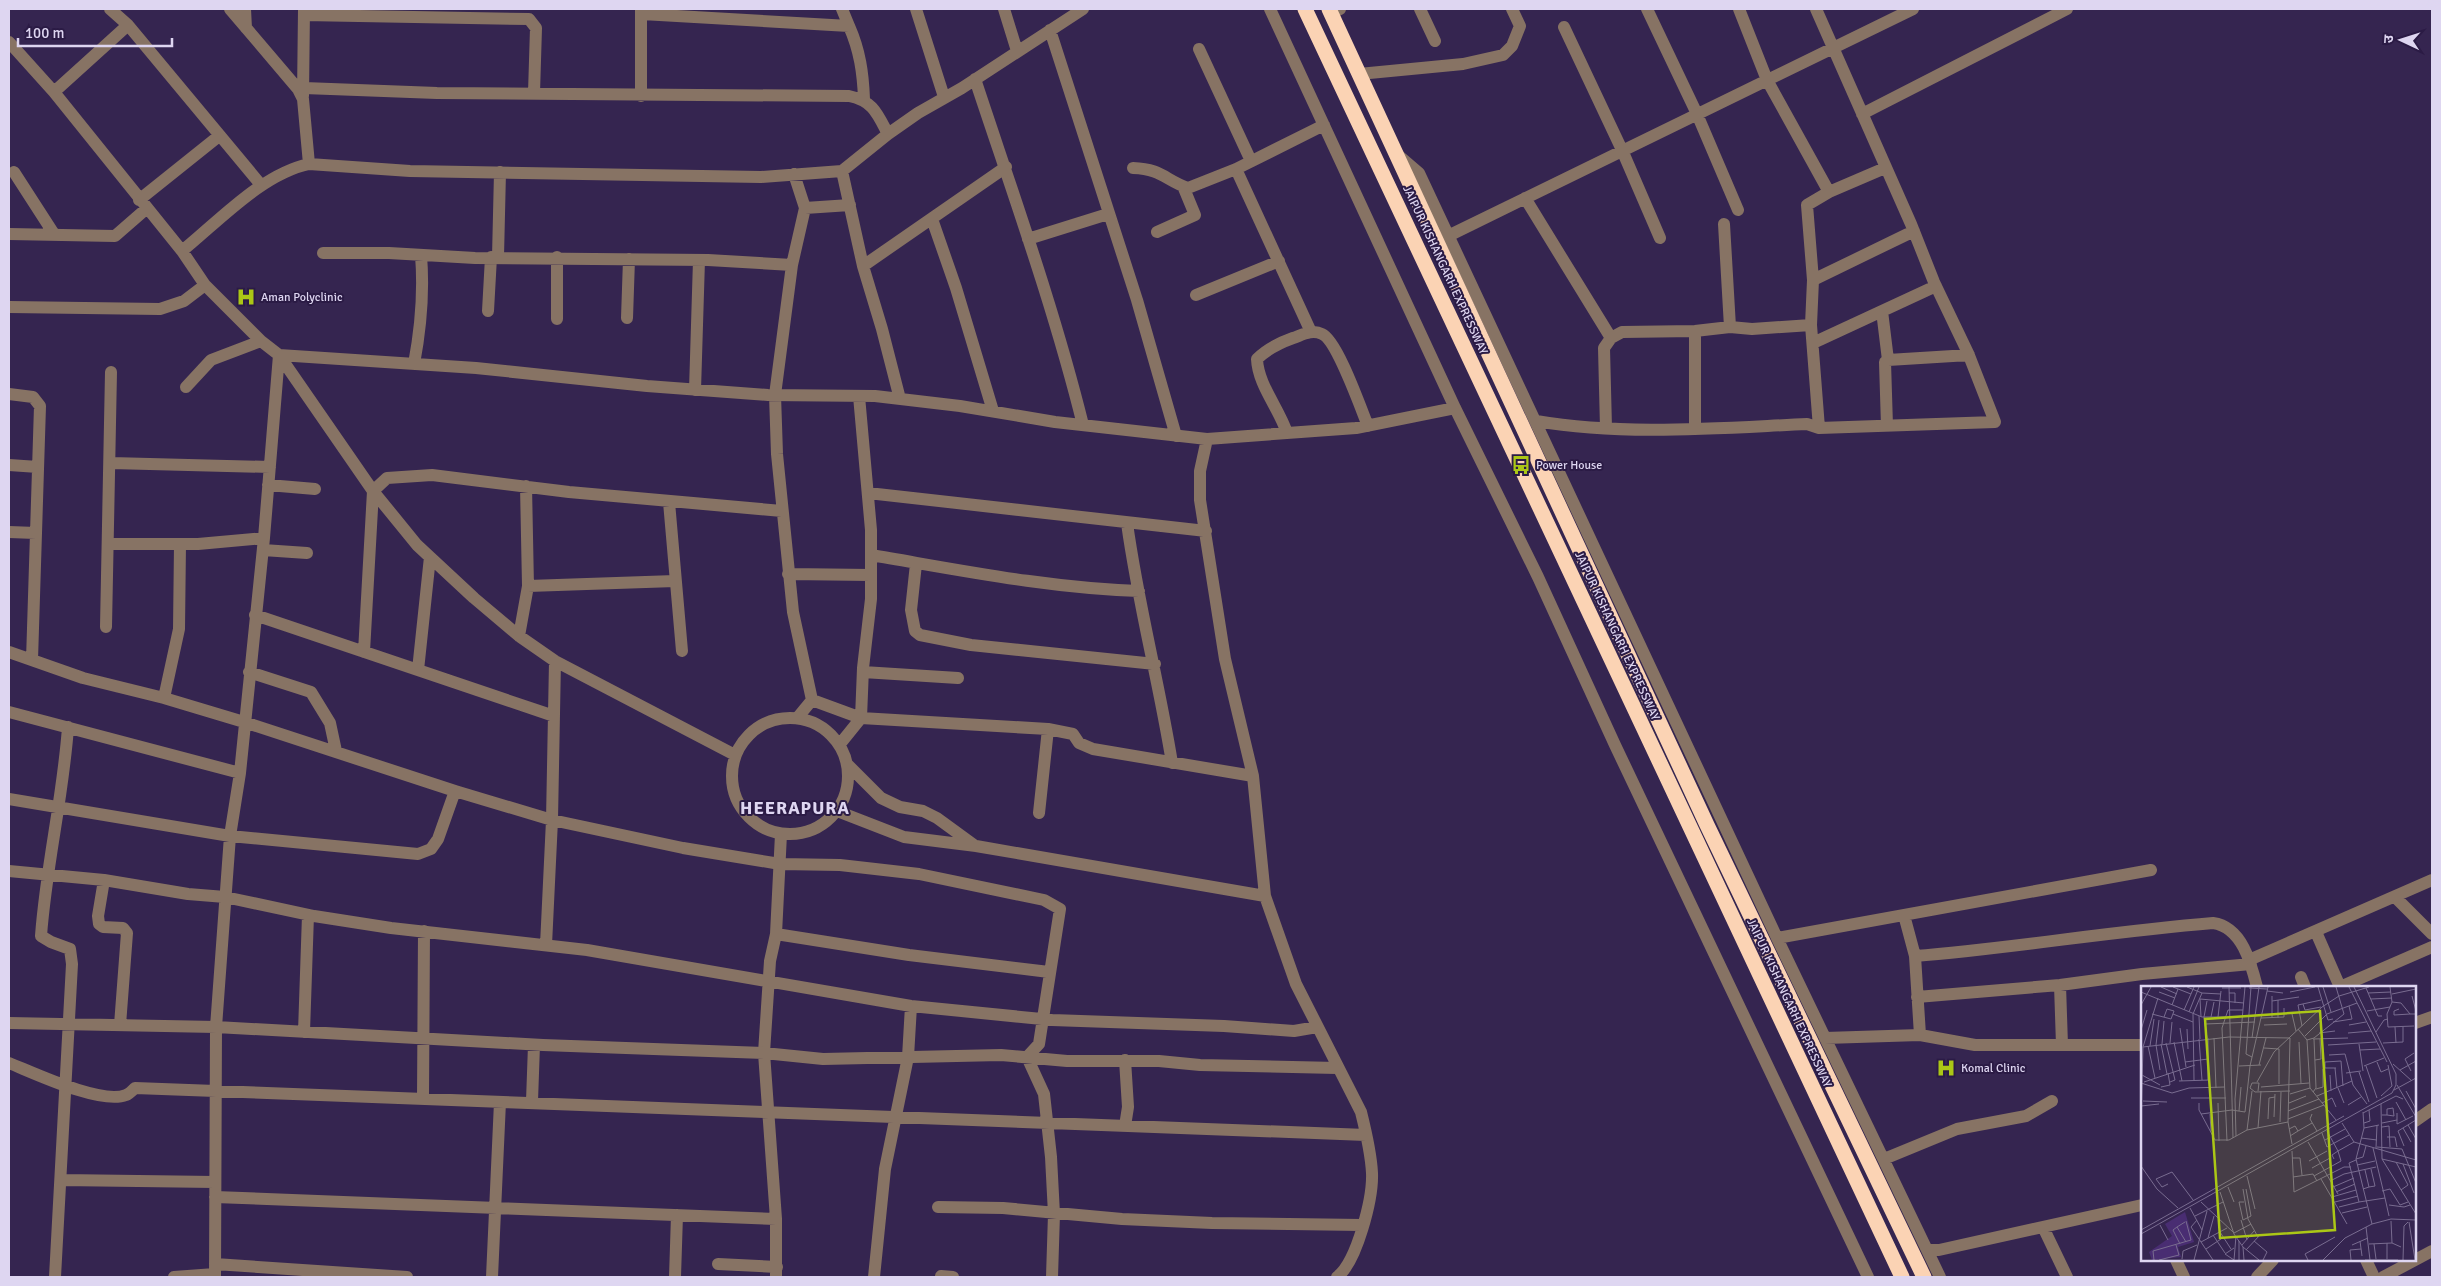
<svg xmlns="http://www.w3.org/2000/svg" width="2441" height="1286" viewBox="0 0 2441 1286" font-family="Signika,'Noto Sans Devanagari',sans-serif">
<rect width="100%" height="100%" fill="#352550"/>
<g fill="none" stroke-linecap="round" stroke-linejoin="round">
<path stroke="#877364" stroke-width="12" d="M110,9L128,25L261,185
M230,9L298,89L303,99L309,164
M245,9L246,28
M641,9V96
M842,9L849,26
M916,9L944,97
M1004,9L1017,51
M1270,9L1455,408L1538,577L1615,745L1868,1277
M1420,9L1435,41
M1647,9L1697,114L1738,210
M1739,9L1767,80L1829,192
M1331,13L1340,9
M642,14L849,26C860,51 863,73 864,99
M304,15L529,19L536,28L534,93
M1564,27L1622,150L1660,238
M1050,30L1137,300L1176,436
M9,42L54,92L182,251L205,285L261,341L279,355L373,491L417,545L474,598L519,636L555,661L735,755
M1199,49L1251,161
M1359,74L1463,64L1503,55L1512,46L1520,26L1512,9
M975,79C1013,194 1054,308 1083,425
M304,88L437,93L849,96C873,101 877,113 888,134
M54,92L128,25
M303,96L304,9
M1862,114L2067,9
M1398,155L1419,173L1777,938L1940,1277
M1133,168C1162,169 1165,180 1188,188L1236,169L1324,125
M1236,169L1311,332
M842,171L863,266L882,329L900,399
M14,172L54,234
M794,174L805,208L792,265L775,395L777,454L793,612L812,700L798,717
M1525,198L1611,338
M139,200L219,136
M805,208L850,205
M932,219L956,288L993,411
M1724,224L1730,327
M1157,232L1195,215L1183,186
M9,234L115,236L146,209
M1448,236L1913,9
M1028,239L1108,214
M182,251C219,221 262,174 309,164L410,171L761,177L842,171L888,134L918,113L962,88L1083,9
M323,253H389L475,258L708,260L792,265
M498,257L500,172
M557,257V319
M863,266L1006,167
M1813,280L1914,231
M1196,295L1279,261
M9,307L160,309L184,301L205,285
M488,311L491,257
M1882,311L1888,360
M627,318L629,259
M1695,331V429
M1813,343L1936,286
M414,364C421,327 424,292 421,255
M186,387L211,360L261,341
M695,390L699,260
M9,394L33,397L40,406L32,660
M1536,421C1625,436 1717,428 1807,424L1819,428L1995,422L1968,353L1934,282L1911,224L1816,9
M1887,426L1885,362L1888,360L1969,355
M1606,428L1604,348L1611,338L1622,332L1695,331L1730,327L1752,329L1811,325
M1819,428L1811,325L1813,280L1807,205L1829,192L1885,168
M1287,433C1279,408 1258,385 1257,359C1267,349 1279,343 1293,338C1302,335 1312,329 1322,334C1337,340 1361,409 1368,426
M111,463L270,467
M9,465L38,467
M268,485L315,489
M868,493L1206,531
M669,502L682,651
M1127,523C1138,604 1159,682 1172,763
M9,532L36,533
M108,544H198L264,538
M263,550L307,553
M871,555C960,570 1048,588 1139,591
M916,564L911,610L915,631L920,635L971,645L1155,664
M788,574L871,575
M528,586L675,581
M255,615L554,716
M106,627L111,372
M519,636L528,586L526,486
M9,652L83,678L164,698L244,722L455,791L552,820L683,848L780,864L840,865L919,874L1044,900L1060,909L1039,1044L1027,1057L1044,1094L1051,1157L1054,1214L1052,1277
M364,652L373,491L387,478L432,475L569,492L782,511
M418,670L430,557
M249,672L311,692L330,723L336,751
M863,672L958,678
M164,698L179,629L180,544
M812,700L861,718L1048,729L1073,734L1079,743L1093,749L1253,776
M9,712L240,773
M732 776a58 58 0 1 1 116 0a58 58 0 1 1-116 0Z
M840,744L861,718L863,668L871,599V530L859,396
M848,765L881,798L900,807L923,811L937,818L974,845
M9,799L230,836L418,854L431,849L438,839L455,791
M837,811L904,837L976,846L1265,896L1253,776L1225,659L1200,500V471L1207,439L1356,428L1455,408
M1039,813L1048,729
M9,871L104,880L188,894L225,897L314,916L391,928L587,950L911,1006L1052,1020L1224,1026L1294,1031L1317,1027
M104,880L98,916L99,924L103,927L123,928L127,933L120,1025
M1265,896L1296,984L1361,1112C1366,1132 1371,1153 1372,1173C1373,1198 1357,1262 1337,1277
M2396,898L2432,934
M2316,932L2340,987
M776,934L909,955L1049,972
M1777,938L2151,870
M546,945L552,820L555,661
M1915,956C2014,948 2113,931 2213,923C2242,927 2251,963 2257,987
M2249,960L2432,880
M2301,977L2305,987
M2060,985L2062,1045H2142
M2340,987L2432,947
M1917,997L2060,985L2142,974L2251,964
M9,1023L216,1027L543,1045L764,1053L823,1059L1001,1055L1067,1061H1159L1200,1065L1337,1068
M2415,1023L2432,1017
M304,1032L308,915
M1920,1035L1975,1045H2062
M1825,1038L1920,1035L1915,956L1904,915
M9,1063C34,1073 101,1105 126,1095C129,1094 133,1090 135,1088L1366,1135
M423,1099L424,931
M532,1101L534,1045
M2415,1121L2432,1109
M1125,1126L1128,1107L1125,1060
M1884,1159L1957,1129L2026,1116L2052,1101
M61,1180L215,1182
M215,1197L776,1219
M938,1207L1003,1208L1122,1219L1212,1223L1362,1225
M2043,1227L2067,1277
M1927,1250H1939L2142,1205
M2176,1260L2184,1277
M2366,1260L2374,1277
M215,1264L407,1277
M718,1264L777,1267
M941,1276L953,1277
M55,1277L72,964L70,949L51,942L41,936C46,866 63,798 68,727
M174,1277L215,1274
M215,1277L216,1027L230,836L240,773L264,538L279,355L476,368L647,386L768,395L875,396L960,406L1055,422L1207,439
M492,1277L500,1102
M675,1277L677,1215
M776,1277V1219L764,1053L770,961L776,934L781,834
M874,1277L885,1169L908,1057L911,1006
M2257,1277L2273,1260
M2383,1277L2432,1251"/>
<path stroke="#fbd3b4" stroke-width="15" d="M1305,9L1902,1277
M1329,9L1707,825L1924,1277"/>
</g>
<defs>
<g id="hospital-bare" transform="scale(1.5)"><path d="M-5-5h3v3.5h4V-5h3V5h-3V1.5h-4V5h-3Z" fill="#abc716" stroke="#2b1b45" stroke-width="2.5" paint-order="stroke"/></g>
<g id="bus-bare" transform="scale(1.5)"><path d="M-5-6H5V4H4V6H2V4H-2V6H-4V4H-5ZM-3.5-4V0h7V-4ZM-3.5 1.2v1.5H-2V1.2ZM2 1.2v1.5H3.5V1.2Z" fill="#abc716" stroke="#2b1b45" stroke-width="2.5" paint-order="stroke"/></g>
</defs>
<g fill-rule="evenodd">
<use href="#hospital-bare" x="246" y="297"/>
<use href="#bus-bare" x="1521" y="465"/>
<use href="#hospital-bare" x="1946" y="1068"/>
</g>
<g text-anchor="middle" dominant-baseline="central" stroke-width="4" stroke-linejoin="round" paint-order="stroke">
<g font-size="12" fill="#ded6f1" stroke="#2b1b45">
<text transform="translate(1445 270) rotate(65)">JAIPUR KISHANGARH EXPRESSWAY</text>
<text transform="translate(1617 636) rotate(65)">JAIPUR KISHANGARH EXPRESSWAY</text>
<text transform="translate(1789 1003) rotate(65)">JAIPUR KISHANGARH EXPRESSWAY</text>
</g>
<g font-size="12" fill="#ded6f1" stroke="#2b1b45" text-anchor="start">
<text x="261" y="297">Aman Polyclinic</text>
<text x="1536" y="465">Power House</text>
<text x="1961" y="1068">Komal Clinic</text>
</g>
<g font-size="18" font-weight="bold" letter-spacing="1" fill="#ded6f1" stroke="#2b1b45">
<text x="795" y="808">HEERAPURA</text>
</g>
</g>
<g transform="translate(2141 986)">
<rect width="275" height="275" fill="#352550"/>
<path d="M44,226L53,256L37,261L40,271L11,274L8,266L31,250L24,238Z" fill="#492d72"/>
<path fill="none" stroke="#796c90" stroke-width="1" d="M20,1L36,8M32,1L50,8M46,1L61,7L80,8M88,1L92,152M110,1L105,68L111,71M177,1L187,34L192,33M182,1L190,26M208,1L246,76M249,1L251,16L246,28L247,41L273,40M81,2H100M108,2L126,3M225,2L237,30H241M126,5L142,7M0,6L61,31H85M18,6L34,12M149,6L174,1M88,7H94V17M227,7L250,6M251,8L275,3M131,10V32M271,10L275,25M230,13L251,12M137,14V32M131,15L158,11M251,16L260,17L269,28H275M162,18L164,24L180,21M0,19L10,1M31,19L37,3M258,23L253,25V29L269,28M43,24L53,1M226,25L249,21M48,26L58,1M11,28L30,33L33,25L26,23L23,31M32,28L52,36M151,28L155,45M58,30L59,53M60,31L59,13L103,17M70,31L73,16M77,31L80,5M120,32L143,31V22M192,36L211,33L208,20M64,38L114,36M123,39L146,38M208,39L225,36M161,40L157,19L180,14M254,41L255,57M39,42L45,81M46,43L47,63M157,43L166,54L169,102L195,134M0,44L6,24M235,46L243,34L247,33M178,47L194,45M207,47L230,45M164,50L186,28L216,17M66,52L63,31L66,15M67,52V94M73,52L75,102M111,52L118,1M58,53L61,94M172,53L207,52M166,54L173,52L203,28L195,1M33,56L41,95M158,56L160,98M25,57L34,94L29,96M29,57L31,36M242,57L262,56V41M20,58L26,88M21,58L23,35M218,58L222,85M15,59L19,84M15,59L18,34M187,59L235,56M7,60L14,92M9,60L13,33M2,61L88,51L149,52L147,136M123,62L138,63V98M219,64L239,63M188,69L204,68L212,99L226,118M174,74L180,73L179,53M44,76L67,73M236,76L240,86L247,83M252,78L271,95M118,79L125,52M98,80L120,79M223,80L243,72M225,80L236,112M194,82L196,102M195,82H184V76L200,75L202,100M259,84L275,75M270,85L264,73L273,67M218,86L228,116M205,87L220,85M1,89L19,99M189,89L190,105M53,94L52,28L61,7M38,95L69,94M3,96L54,79M116,96L133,66L181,21L198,10L228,1M0,97L31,107L48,102L84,101M256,99L275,131M20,101L29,99L27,87M120,101L168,97M197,102L203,117M175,103L182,101V83M253,104L275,92M111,105L106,144L147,136L151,158M117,105L118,97H111L109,102L114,106L149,105M265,105L275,123M172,106L175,102L173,53M149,108L169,102M176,110L211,95M240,110L251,100L247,79M50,112H85M2,115L26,116M255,116L265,134M58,117V124L74,154H88L106,144M77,117L78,155M148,117L165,110M181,117L191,112L195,121M240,118L241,173L275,228M207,119L220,111M0,120L18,118M98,125L100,101M147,125L178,113M222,126L223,142L215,173L231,238M222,127L255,110L262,113M256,127V138L272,130M60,128L91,124L104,126L109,80L127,1M69,128L70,145M171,128L169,133L176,145M241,129H246V123L252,122L253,130L246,129M133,131L134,108M0,133L2,61L17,12M127,133L128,112L134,111M147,133L183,119M139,136L140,106M201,137L213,156L275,174M223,137L229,135L228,124M241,137L256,134M267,139L275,153M241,141L248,140L249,161M117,142L120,105M223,142L238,139M262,142L270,156M148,143L154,140L157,145L149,150M157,145L171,137M186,145L197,165L213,156M181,147L186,161L208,149M95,150L94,113L104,1M246,151H254L256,161M220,152L236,154M184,154L204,143M86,155L81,42L87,24H102M167,156L197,208M263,160L257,145L275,134M236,161L261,163L275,197M235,162L236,139M151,165L153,206L203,181H210M151,172H159L161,189M215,173L222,171L225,160M241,173L275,181M168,175L186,165M255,176L267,199L260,204M262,178L273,207M216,179L234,175M0,180L16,203L37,222M171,182L189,172M106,190L114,223M173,190L200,175L197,165L191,169L193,173M152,191L172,188L176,195M180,193L206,238M189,195L203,188L235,181M27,198L21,201L15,193L31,186L52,214M87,201L93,216M192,201L213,192M228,201L234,200L230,183M102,203L107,233M222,203L228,201L224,184M241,205L249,203L259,219L267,216M79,206L93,248L102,261L103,274M195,206L214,198M191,211L215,204L208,177L215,174M244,212L248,230M60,216L92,246M103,216H98L102,234L110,230L105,203M194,216L217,210M218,216L244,212L232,162M248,219L263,221L269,219M198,221L218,216L215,204M49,222L61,244M201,227L226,221M54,230L82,216M107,233L117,251M56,234L50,241L72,274M100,234L106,254M250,235L251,257L260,261M44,236L36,241L45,256M268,236L274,274M19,239L27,254M36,241L32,244L39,258M225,241L229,274M0,244L203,130M79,246L90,263M93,247L110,238M0,248L251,107L255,99V88L213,1M72,249L84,267M67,252L73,230M113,255L126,266L122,274M219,255L221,270M60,256L86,242M246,257V273M228,258L251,257M233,258L235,273M101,259L113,245M211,259L227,252M102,261L118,274M65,263L80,253M105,264L119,249M41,273L42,265L56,259M13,274L12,265L50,254L45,235M18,274L38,269L35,259M53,274L66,225M93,274L95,250M93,274L84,268L93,262M98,274V255M167,274L164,268L194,251M182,274L204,252L231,238L250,233L275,234M210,274L209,264L220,263M224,274H257M262,274L263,240L267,236"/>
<path fill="#abc716" fill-opacity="0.15" stroke="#abc716" stroke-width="2.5" d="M179,25L194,244L79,252L64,33Z"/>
<rect width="275" height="275" fill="none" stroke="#ded6f1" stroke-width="2.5"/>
</g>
<rect width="2441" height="1286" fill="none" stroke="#ded6f1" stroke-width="20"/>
<g transform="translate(2401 40) rotate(274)" stroke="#2b1b45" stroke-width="4" paint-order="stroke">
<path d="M0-4L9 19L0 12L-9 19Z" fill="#ded6f1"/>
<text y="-8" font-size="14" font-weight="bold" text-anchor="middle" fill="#ded6f1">उ</text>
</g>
<path d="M18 38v8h154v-8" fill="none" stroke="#ded6f1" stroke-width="2.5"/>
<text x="25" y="38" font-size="15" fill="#ded6f1" stroke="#2b1b45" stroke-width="4" paint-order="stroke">100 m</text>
</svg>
